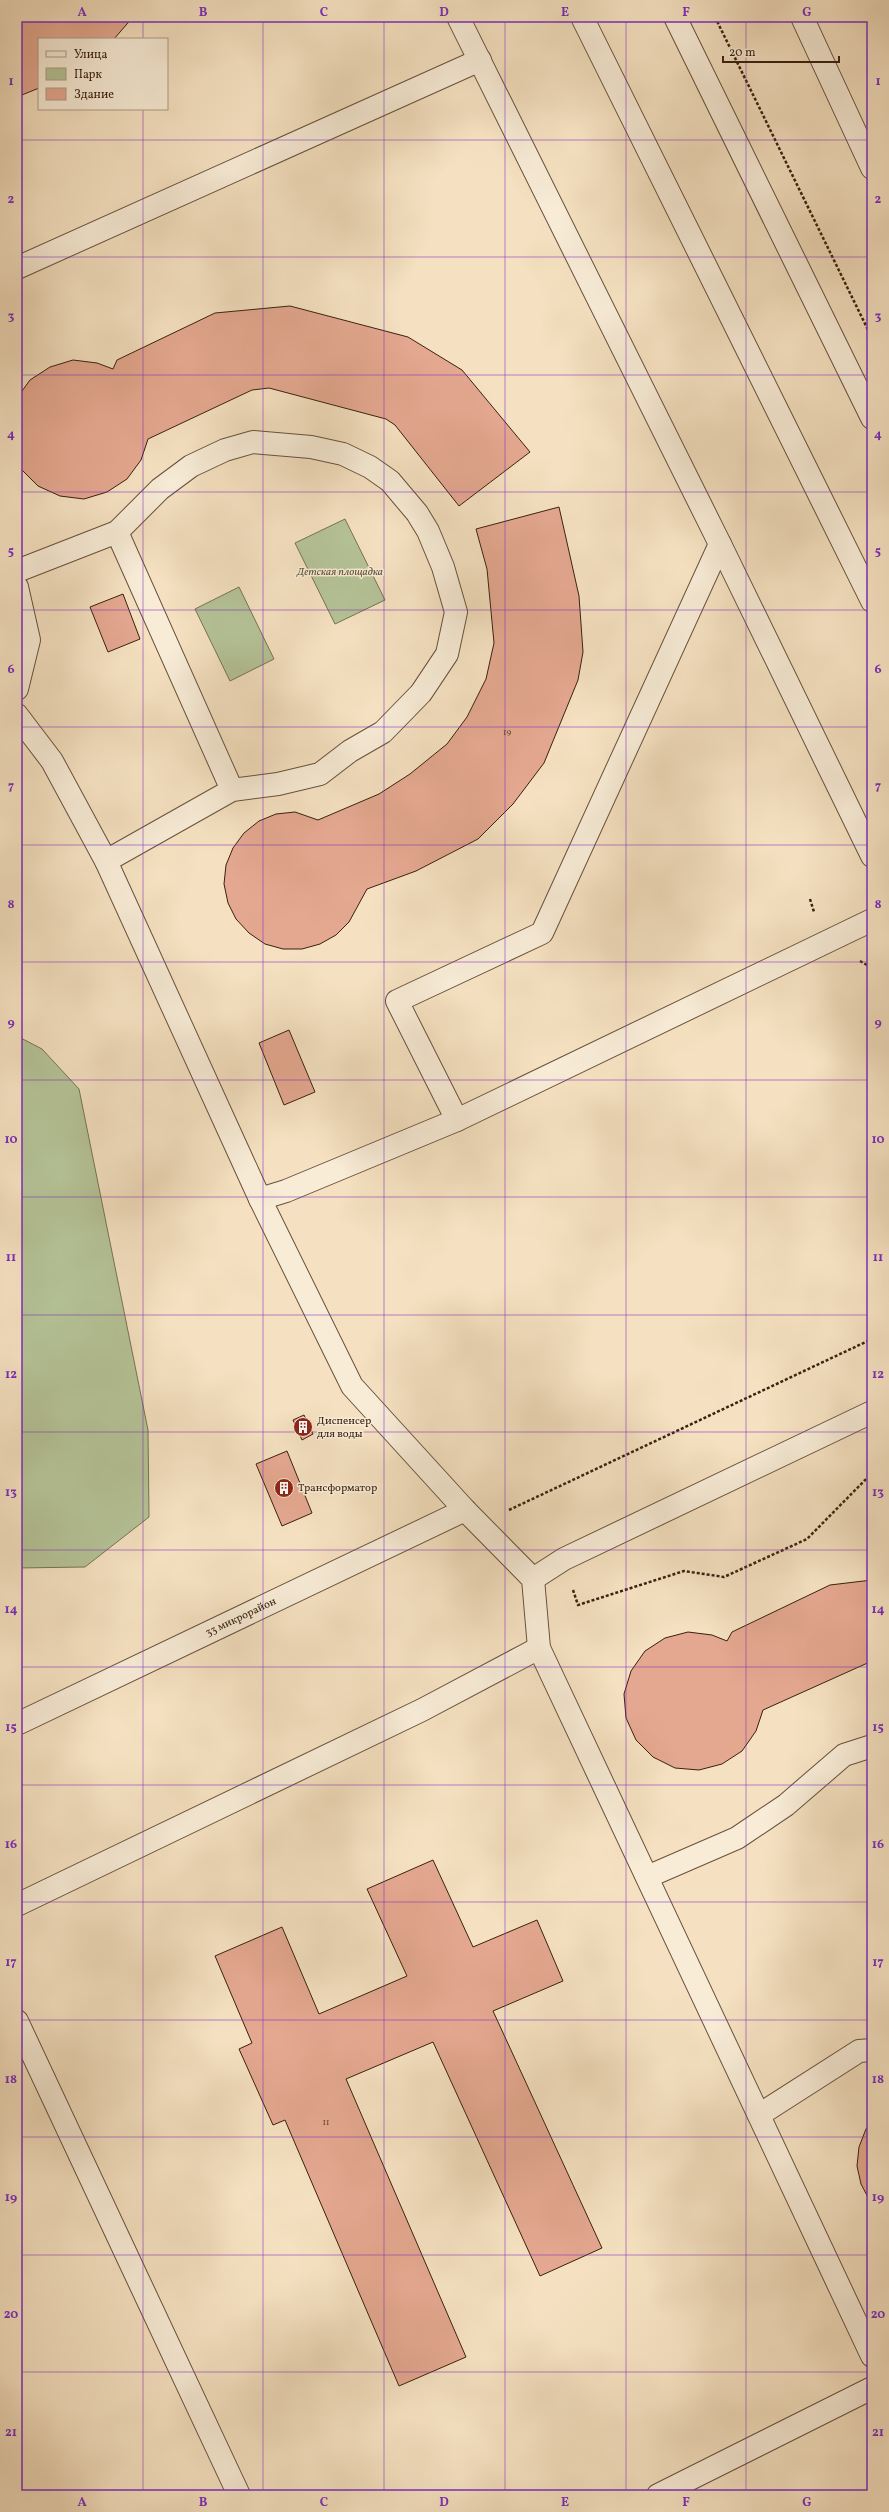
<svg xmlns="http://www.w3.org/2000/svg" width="889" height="2512" viewBox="0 0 889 2512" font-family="Vollkorn,serif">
<rect width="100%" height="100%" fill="#f5e1c1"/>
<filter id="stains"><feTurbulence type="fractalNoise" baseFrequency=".005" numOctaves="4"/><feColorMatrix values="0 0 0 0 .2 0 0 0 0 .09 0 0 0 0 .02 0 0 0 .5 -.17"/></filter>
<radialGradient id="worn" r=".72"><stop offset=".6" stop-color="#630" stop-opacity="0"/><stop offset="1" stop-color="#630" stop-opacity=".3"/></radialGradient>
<path fill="#b5c498" stroke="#777254" d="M345,519L385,600L335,624L295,543Z
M239,587L274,659L230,681L195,609Z
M17,1036L42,1049L79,1089L148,1430L149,1517L85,1567L17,1568Z"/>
<path fill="#e4a890" stroke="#392110" d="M17,17H133L114,39H39V88L17,97Z
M290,306L408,337L462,370L530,452L459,506L395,425L386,419L269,388L252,390L148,439L141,460L127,479L107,492L84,499L60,496L38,486L21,469L17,459V398L30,380L50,367L73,360L97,363L113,369L117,360L215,313Z
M559,507L579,596L583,652L578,680L544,763L513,804L478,839L416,871L367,889L349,922L336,935L320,944L302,949H283L265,944L249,933L236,919L228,903L224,884L226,865L233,848L244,833L259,821L276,814L295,812L318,820L379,794L410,774L447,744L467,717L486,679L494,643L487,569L476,529Z
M123,594L140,639L108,652L90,607Z
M289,1030L315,1092L284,1105L259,1043Z
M304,1415L313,1434L302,1440L293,1420Z
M287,1451L312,1513L282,1526L256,1464Z
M872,1580V1661L763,1710L756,1731L742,1751L722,1764L699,1770L675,1768L653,1757L636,1740L626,1718L624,1694L631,1671L645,1651L665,1638L688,1632L712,1635L727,1641L732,1632L830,1585Z
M433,1860L473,1947L537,1920L563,1981L493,2011L602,2248L540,2276L433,2042L346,2079L466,2357L399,2386L285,2120L273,2125L239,2049L252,2043L215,1956L282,1927L319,2014L407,1976L367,1889Z
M872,2121V2205L861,2184L857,2166L859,2147L866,2129Z"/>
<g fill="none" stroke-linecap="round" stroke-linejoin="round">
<g stroke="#68513c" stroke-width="24">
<g id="minor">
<path d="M458,17L720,544L872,856"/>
<path d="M582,17L872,601"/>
<path d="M675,17L872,418"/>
<path d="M802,17L872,168"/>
<path d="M17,268L480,60"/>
<path d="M117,532L232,790"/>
<path d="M17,571L117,532L160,489L191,466L225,450L253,442L311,447L343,454L370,467L390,481L417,513L428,531L443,567L456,612L447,654L421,693L383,732L350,751L320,774L278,784L232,790L106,861"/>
<path d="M17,587L29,640L17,689"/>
<path d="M17,715L52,761L106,861L260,1199L352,1386L465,1510L533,1579L539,1648L872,2356"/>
<path d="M457,1120L397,1001L542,933L720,544"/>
<path d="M260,1199L286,1191L457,1120L872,920"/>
<path d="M533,1579L564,1559L872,1412"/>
<path id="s1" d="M17,1724L465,1510"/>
<path d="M647,1877L737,1838L786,1805L844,1755L872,1746"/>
<path d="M17,1905L422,1710L539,1648"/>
<path d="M17,2021L239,2495"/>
<path d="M759,2115L859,2051L872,2050"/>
<path d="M658,2495L872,2388"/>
</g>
</g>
<path stroke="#392110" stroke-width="2.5" stroke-dasharray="3 2" stroke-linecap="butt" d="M715,17L872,338
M810,899L814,912
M860,961L867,965L872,975
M509,1510L872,1339
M573,1590L578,1605L684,1571L724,1577L807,1539L872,1473"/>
<use href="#minor" stroke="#f8ecd7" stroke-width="22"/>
</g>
<path fill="none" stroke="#7b2cbf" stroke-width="1" stroke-opacity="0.55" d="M143,17V39M263,17V2495M384,17V2495M505,17V2495M626,17V2495M746,17V2495M143,109V2495M17,140H872M17,257H872M17,375H872M17,492H872M17,610H872M17,727H872M17,845H872M17,962H872M17,1080H872M17,1197H872M17,1315H872M17,1432H872M17,1550H872M17,1667H872M17,1785H872M17,1902H872M17,2020H872M17,2137H872M17,2255H872M17,2372H872"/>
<defs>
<g id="building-disc" transform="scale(1)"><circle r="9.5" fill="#8f2418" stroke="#f8ecd7"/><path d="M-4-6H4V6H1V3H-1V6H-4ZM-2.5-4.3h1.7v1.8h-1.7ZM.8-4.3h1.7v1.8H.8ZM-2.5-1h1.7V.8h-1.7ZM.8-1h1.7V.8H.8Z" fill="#fff"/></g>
</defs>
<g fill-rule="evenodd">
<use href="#building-disc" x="303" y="1427"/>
<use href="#building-disc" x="284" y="1488"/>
</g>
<g text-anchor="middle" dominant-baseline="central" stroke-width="3" stroke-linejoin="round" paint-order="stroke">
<g font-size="9" fill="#644330">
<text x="507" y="732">19</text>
<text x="326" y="2122">11</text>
</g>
<g font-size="11" font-style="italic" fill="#5e5239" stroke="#f8ecd7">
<text x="340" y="572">Детская площадка</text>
</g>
<g font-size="11" fill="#392110" stroke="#f8ecd7" text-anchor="start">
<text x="317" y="1421">Диспенсер<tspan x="317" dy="13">для воды</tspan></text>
<text x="298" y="1488">Трансформатор</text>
</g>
<g font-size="11" fill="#392110" stroke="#f8ecd7">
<text stroke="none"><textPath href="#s1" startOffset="248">33 микрорайон</textPath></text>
</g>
</g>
<rect width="889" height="2512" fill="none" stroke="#f5e1c1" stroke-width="44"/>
<rect x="38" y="38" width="130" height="72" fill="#f8ecd7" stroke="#ac9b87"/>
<rect x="46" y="51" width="20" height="6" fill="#f8ecd7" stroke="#ac9b87"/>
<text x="74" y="58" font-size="12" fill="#392110">Улица</text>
<rect x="46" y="68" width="20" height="12" fill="#b5c498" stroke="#ac9b87"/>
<text x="74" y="78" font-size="12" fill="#392110">Парк</text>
<rect x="46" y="88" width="20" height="12" fill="#e4a890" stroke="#ac9b87"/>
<text x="74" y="98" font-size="12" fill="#392110">Здание</text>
<path d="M723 56v6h116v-6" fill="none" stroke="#392110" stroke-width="2"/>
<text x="729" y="56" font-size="12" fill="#392110" stroke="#f8ecd7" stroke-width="3" paint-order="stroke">20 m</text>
<rect x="22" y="22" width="845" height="2468" fill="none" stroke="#7b2cbf" stroke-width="1.5"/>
<g font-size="13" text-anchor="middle" font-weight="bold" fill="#7b2cbf">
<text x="82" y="16">A</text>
<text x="203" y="16">B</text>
<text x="324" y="16">C</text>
<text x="444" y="16">D</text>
<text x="565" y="16">E</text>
<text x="686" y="16">F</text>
<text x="807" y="16">G</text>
<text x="11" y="85">1</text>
<text x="878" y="85">1</text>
<text x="11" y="203">2</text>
<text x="878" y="203">2</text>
<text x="11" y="320">3</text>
<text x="878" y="320">3</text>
<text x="11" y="438">4</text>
<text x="878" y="438">4</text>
<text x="11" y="555">5</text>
<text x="878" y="555">5</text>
<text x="11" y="673">6</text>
<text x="878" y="673">6</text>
<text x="11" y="790">7</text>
<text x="878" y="790">7</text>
<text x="11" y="908">8</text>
<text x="878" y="908">8</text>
<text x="11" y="1026">9</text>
<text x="878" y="1026">9</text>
<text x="11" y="1143">10</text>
<text x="878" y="1143">10</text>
<text x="11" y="1261">11</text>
<text x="878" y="1261">11</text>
<text x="11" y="1378">12</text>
<text x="878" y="1378">12</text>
<text x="11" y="1496">13</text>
<text x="878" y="1496">13</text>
<text x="11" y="1613">14</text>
<text x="878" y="1613">14</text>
<text x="11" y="1731">15</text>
<text x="878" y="1731">15</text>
<text x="11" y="1848">16</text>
<text x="878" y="1848">16</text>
<text x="11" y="1966">17</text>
<text x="878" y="1966">17</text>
<text x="11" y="2083">18</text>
<text x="878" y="2083">18</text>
<text x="11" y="2201">19</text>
<text x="878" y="2201">19</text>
<text x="11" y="2318">20</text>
<text x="878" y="2318">20</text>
<text x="11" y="2436">21</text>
<text x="878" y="2436">21</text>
<text x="82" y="2506">A</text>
<text x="203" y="2506">B</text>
<text x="324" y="2506">C</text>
<text x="444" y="2506">D</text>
<text x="565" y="2506">E</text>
<text x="686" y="2506">F</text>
<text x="807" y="2506">G</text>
</g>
<rect width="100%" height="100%" filter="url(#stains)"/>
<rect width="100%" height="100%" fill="url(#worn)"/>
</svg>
